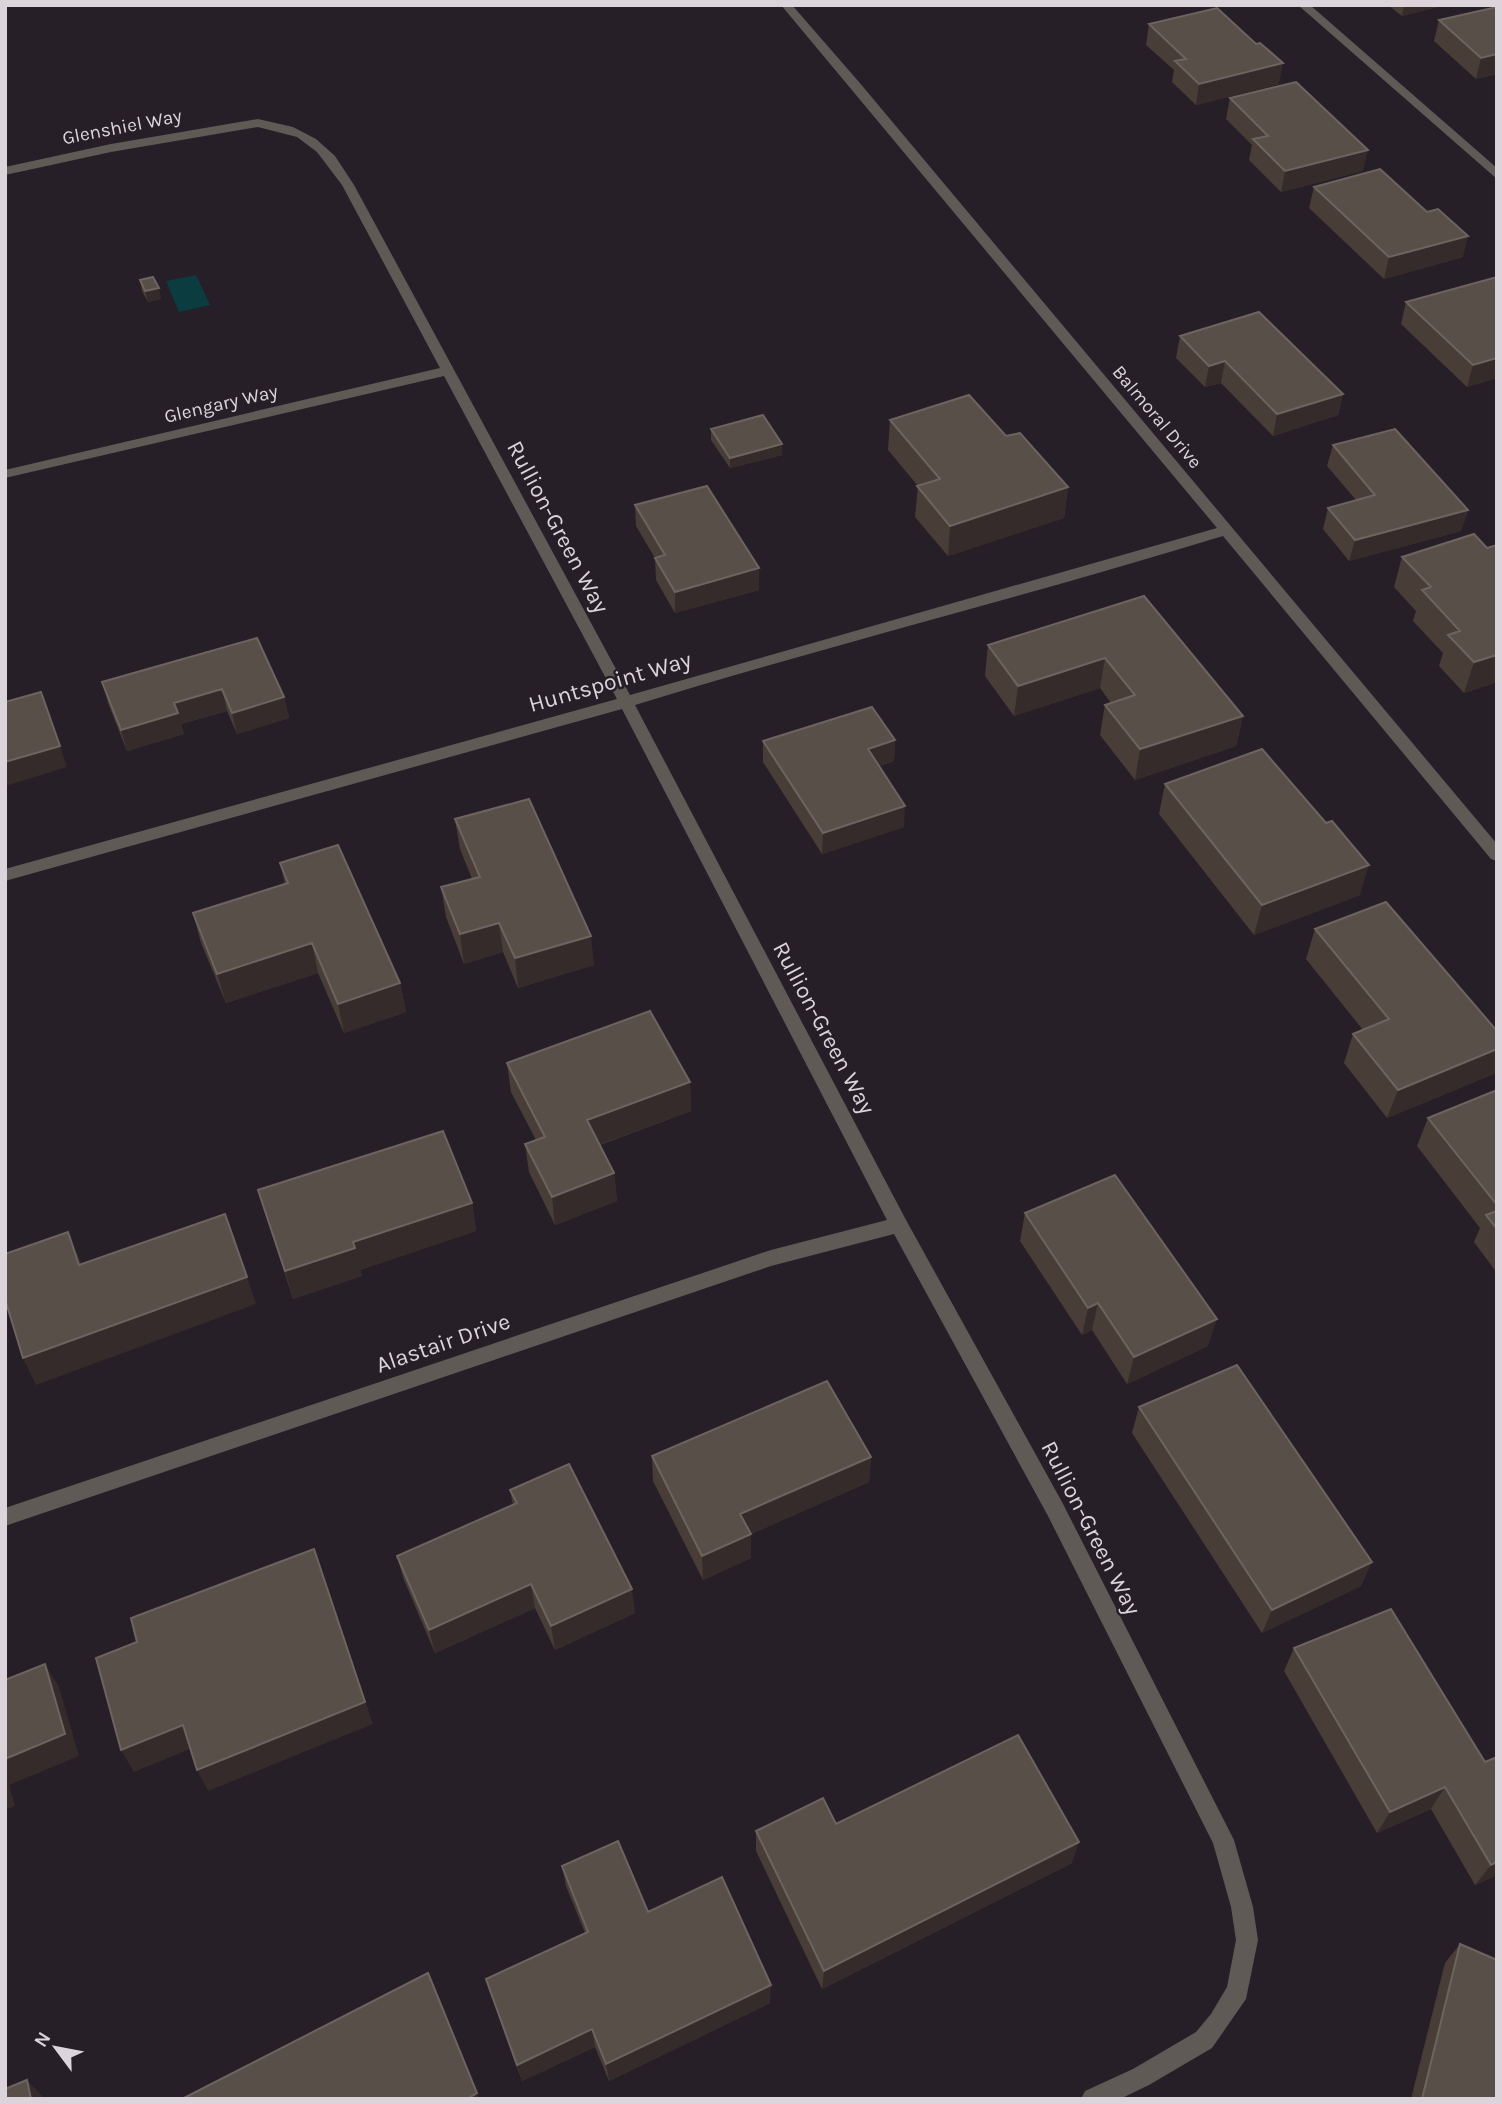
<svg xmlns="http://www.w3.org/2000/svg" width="1502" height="2104" viewBox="0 0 1502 2104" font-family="Karla,sans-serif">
<rect width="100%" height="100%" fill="#271f28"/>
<path fill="#0b3c40" d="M196,275L210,305L179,312L166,281Z"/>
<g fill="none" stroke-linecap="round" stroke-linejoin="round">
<path fill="#5f5a56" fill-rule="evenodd" d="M781,5H792L859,82L1497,844V861L1491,859L1223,536C1028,596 830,645 635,705L906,1220L1062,1502L1234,1840L1253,1907L1258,1940L1246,1999L1212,2048L1149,2085L1120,2099H1081L1085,2091L1133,2069L1196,2032L1211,2014L1227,1987L1236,1940L1231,1907L1213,1843L1048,1516L894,1234L771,1266L5,1526V1508L771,1250L887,1220L622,709L5,881V869L617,699L444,376L5,478V470L440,368L342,185L317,152L297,137L258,127L111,152L5,175V167L111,144L258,119L293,127L316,139L335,156L354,185L630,695L1217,528Z
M1298,5H1310L1497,168V179Z"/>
</g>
<path fill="#493e37" d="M1388,5H1445L1402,16Z
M1497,7V74L1476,79L1434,41L1439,20Z
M1149,24L1279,84L1196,105L1172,82L1174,70L1146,45Z
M1230,98L1363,171L1281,192L1249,160L1252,145L1226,119Z
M1314,187L1463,257L1384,279L1309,208Z
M140,280L161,299L148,302L142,291Z
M1406,302L1497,378L1467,387L1401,324Z
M1180,336L1343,394L1338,415L1273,436L1221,383L1205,387L1176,358Z
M890,420L1006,436L1068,487L1064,518L948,556L915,517L918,486L888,450Z
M711,429L782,444V455L730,468L711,440Z
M1333,445L1468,510L1461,531L1349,561L1323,529L1328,508L1356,500L1327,466Z
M635,505L759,590L675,613L656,580L655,558L636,526Z
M1497,545V682L1464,693L1439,666L1443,653L1413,621L1416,611L1394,587L1402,557L1487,548Z
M1144,596L1243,716L1236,746L1135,780L1100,735L1105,705L1111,703L1100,688L1014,716L985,676L988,645Z
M102,682L284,697L289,718L237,734L227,711L181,724L184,734L127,751L108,703Z
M895,740L894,761L879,766L904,827L822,854L763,762V741Z
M1165,784L1360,895L1254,935L1159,814Z
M455,819L594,965L518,988L503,952L464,964L446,917L441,887L472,879L460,849Z
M280,863L400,983L406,1012L344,1033L318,973L226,1003L201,943L193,913L285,884Z
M1315,929L1497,1031V1071L1496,1073L1387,1118L1344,1063L1353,1034L1363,1030L1306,959Z
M507,1063L690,1082L691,1111L600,1145L614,1173L617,1201L555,1225L529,1172L525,1144L536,1140L511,1092Z
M1497,1090V1273L1474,1242L1480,1228L1417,1146L1428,1118Z
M258,1190L472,1203L476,1231L360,1270L362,1276L293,1299Z
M1025,1213L1208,1346L1127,1384L1092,1330L1082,1335L1020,1241Z
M1139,1407L1361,1586L1262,1633L1132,1433Z
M652,1456L871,1457L869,1482L751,1534V1558L703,1580L653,1481Z
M510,1490L635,1613L555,1650L535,1608L435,1653L404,1580L397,1556L513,1505Z
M1294,1648L1485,1762L1497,1757V1875L1475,1885L1431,1809L1377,1833L1284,1671Z
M836,1824L1072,1863L822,1989L756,1851V1831Z
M562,1866L648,1912L770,2003L609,2081L595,2047L522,2081L486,1979L585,1933L566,1886Z
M1460,1944L1497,2099H1411L1445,1963Z"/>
<path fill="#352b2a" d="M1404,5H1445L1402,16Z
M1497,54V74L1476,79L1481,58Z
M1283,63L1279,84L1196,105L1199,84Z
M1368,150L1363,171L1281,192L1285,171Z
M1468,236L1463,257L1384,279L1389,257Z
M159,288L161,299L148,302L145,291Z
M1497,358V378L1467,387L1473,365Z
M1225,361L1221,383L1205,387L1209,366Z
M1343,394L1338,415L1273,436L1277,414Z
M782,444V455L730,468V458Z
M1068,487L1064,518L948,556L950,526Z
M1468,510L1461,531L1349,561L1355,540Z
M759,568V590L675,613V592Z
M1497,655V682L1464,693L1474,662Z
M1105,658L1100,688L1014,716L1018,686Z
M222,689L227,711L181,724L184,734L127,751L121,730L174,703Z
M284,697L289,718L237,734L232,713Z
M1243,716L1236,746L1135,780L1140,749Z
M895,740L894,761L866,770L868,749Z
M60,746L67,767L5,786V762Z
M905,806L904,827L822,854L823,833Z
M1369,865L1360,895L1254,935L1262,905Z
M499,923L503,952L464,964L460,934Z
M591,936L594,965L518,988L515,958Z
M312,943L318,973L226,1003L217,974Z
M400,983L406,1012L344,1033L338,1004Z
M1497,1049V1071L1496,1073L1387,1118L1398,1090Z
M690,1082L691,1111L590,1148L587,1120Z
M614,1173L617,1201L555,1225L552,1197Z
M472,1203L476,1231L360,1270L362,1276L293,1299L285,1271L353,1242Z
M68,1232L80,1260L90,1293L79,1265Z
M247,1277L256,1304L36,1385L23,1358Z
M1098,1303L1092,1330L1082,1335L1088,1308Z
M1217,1319L1208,1346L1127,1384L1134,1357Z
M871,1457L869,1482L751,1534V1558L703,1580L702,1556L740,1514Z
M314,1549L373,1724L208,1791L197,1770Z
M1372,1562L1361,1586L1262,1633L1272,1610Z
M531,1584L535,1608L435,1653L429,1630Z
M632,1589L635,1613L555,1650L551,1626Z
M45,1664L59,1687L79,1756L9,1785L15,1806L5,1810V1759Z
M183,1725L195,1747L134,1772L121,1750Z
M1445,1787L1431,1809L1377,1833L1390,1812Z
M1079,1842L1072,1863L822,1989L824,1971Z
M1497,1862V1875L1475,1885L1491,1865Z
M771,1985L770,2003L609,2081L606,2064Z
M592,2029L595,2047L522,2081L517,2065Z
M27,2080L43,2097V2099H31Z
M477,2093L479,2099H467Z"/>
<path fill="#594f49" stroke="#6d6460" stroke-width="2" d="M1497,7V54L1481,58L1439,20Z
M1217,8L1256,44L1260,43L1283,63L1199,84L1175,61L1186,59L1149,24Z
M1296,82L1368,150L1285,171L1253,139L1268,136L1230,98Z
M1380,169L1427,212L1438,209L1468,236L1389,257L1314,187Z
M153,277L159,288L145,291L140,280Z
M1497,277V358L1473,365L1406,302Z
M1259,312L1343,394L1277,414L1225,361L1209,366L1180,336Z
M969,395L1006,436L1020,433L1068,487L950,526L917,486L940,479L890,420Z
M763,415L782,444L730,458L711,429Z
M1395,429L1468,510L1355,540L1328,508L1375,495L1333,445Z
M707,486L759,568L675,592L655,558L665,555L635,505Z
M1474,534L1487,548L1497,545V655L1474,662L1448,635L1460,631L1422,590L1431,587L1402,557Z
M1144,596L1243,716L1140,749L1105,705L1135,695L1105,658L1018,686L988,645Z
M257,638L284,697L232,713L222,689L174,703L178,713L121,730L102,682Z
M41,692L60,746L5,762V702Z
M872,707L895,740L868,749L905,806L823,833L763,741Z
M1262,749L1326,823L1332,821L1369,865L1262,905L1165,784Z
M529,799L591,936L515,958L499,923L460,934L441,887L480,877L455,819Z
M338,845L400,983L338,1004L312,943L217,974L193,913L288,883L280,863Z
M1386,902L1497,1031V1049L1398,1090L1353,1034L1389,1019L1315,929Z
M650,1011L690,1082L587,1120L614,1173L552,1197L525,1144L545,1137L507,1063Z
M1497,1090V1205L1428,1118Z
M443,1131L472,1203L353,1242L355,1248L285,1271L258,1190Z
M1115,1175L1217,1319L1134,1357L1098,1303L1088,1308L1025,1213Z
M1497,1211V1229L1486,1215Z
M225,1214L247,1277L23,1358L5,1299V1254L68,1232L79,1265Z
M1237,1365L1372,1562L1272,1610L1139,1407Z
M827,1381L871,1457L740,1514L751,1534L702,1556L652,1456Z
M569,1464L632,1589L551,1626L531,1584L429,1630L397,1556L517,1503L510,1490Z
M314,1549L365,1702L197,1770L183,1725L121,1750L96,1658L137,1642L131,1618Z
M1391,1609L1485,1762L1497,1757V1862L1491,1865L1445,1787L1390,1812L1294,1648Z
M45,1664L65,1734L5,1759V1680Z
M1018,1735L1079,1842L824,1971L756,1831L823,1798L836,1824Z
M618,1841L648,1912L722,1877L771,1985L606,2064L592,2029L517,2065L486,1979L588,1932L562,1866Z
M1460,1944L1497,1960V2099H1422Z
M428,1973L477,2093L467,2099H182Z
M27,2080L31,2099H5V2089Z"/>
<g text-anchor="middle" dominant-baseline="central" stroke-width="5" stroke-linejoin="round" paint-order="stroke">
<g font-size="19" fill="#dbd5db" stroke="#271f28">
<text transform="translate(122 127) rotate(-11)">Glenshiel Way</text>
<text transform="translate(221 404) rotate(-13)">Glengary Way</text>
<text transform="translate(1157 417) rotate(50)">Balmoral Drive</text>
</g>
<g font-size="23" fill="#dbd5db" stroke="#271f28">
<text transform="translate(558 527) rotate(62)">Rullion-Green Way</text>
<text transform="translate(610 682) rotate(-16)">Huntspoint Way</text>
<text transform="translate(824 1028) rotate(62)">Rullion-Green Way</text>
<text transform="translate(443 1343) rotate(-19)">Alastair Drive</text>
<text transform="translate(1091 1528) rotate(63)">Rullion-Green Way</text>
</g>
</g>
<rect width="1502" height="2104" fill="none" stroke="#dbd5db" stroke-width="14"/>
<g transform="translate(56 2048) rotate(302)" stroke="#271f28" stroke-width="5" paint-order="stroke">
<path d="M0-5L12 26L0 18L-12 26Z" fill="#dbd5db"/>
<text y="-10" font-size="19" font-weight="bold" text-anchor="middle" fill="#dbd5db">N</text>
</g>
</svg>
